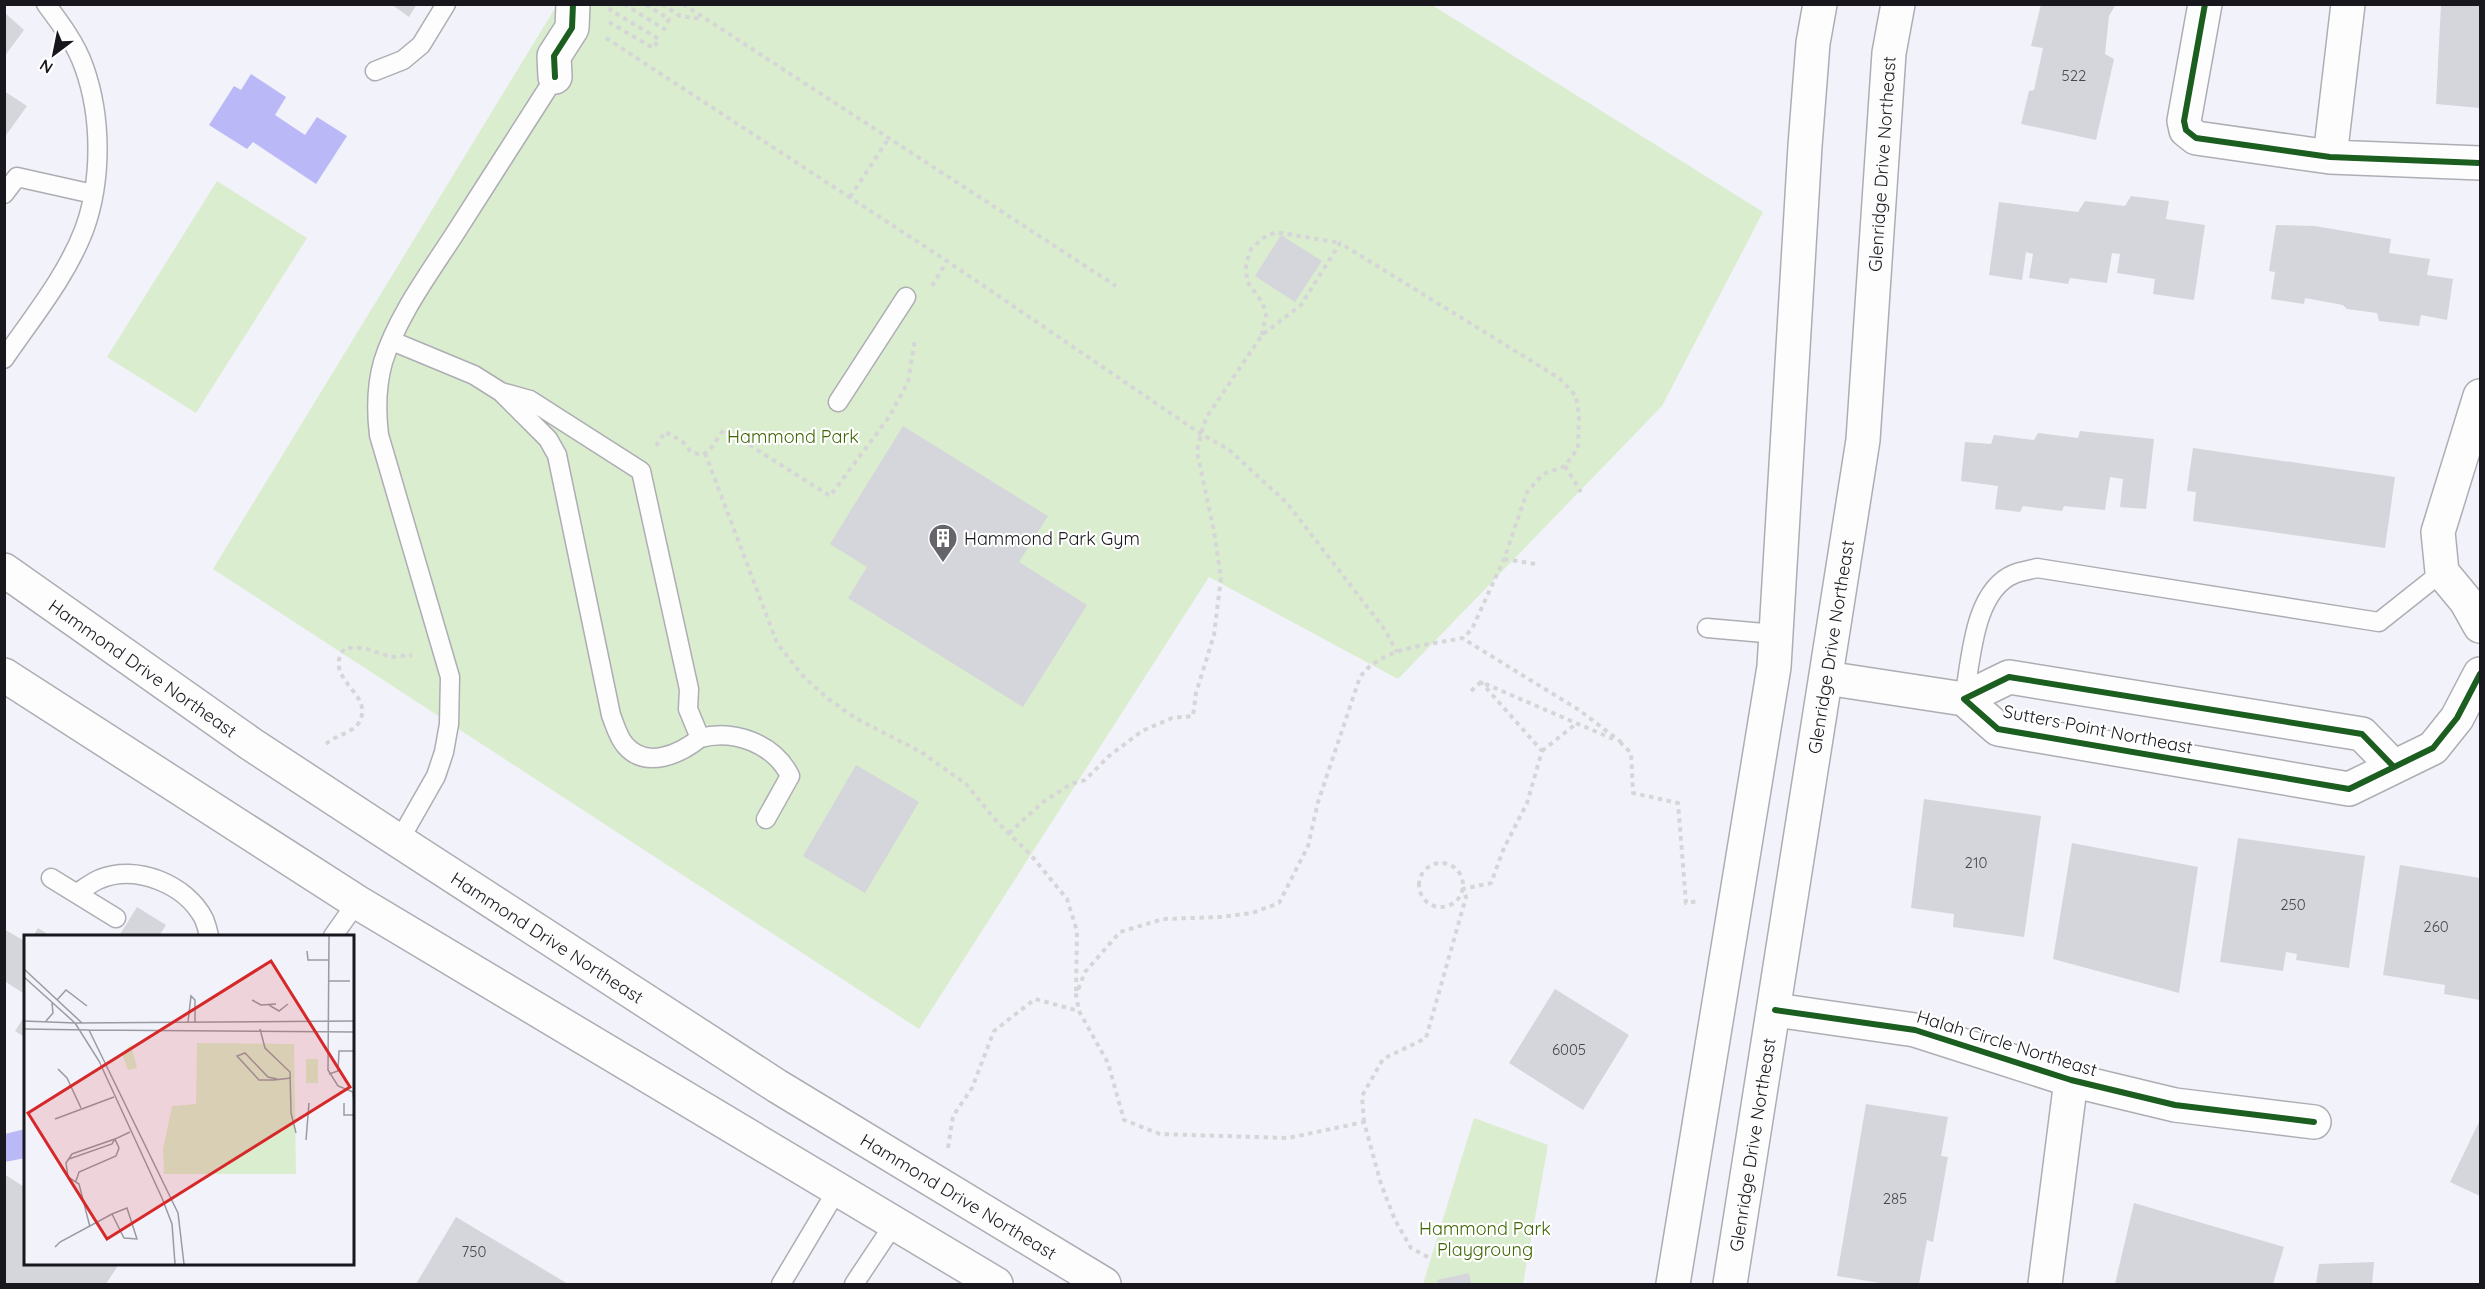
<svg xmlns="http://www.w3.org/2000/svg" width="2485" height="1289" viewBox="0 0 2485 1289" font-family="Quicksand,sans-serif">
<rect width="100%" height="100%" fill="#f2f2fa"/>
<path fill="#daedce" d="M557,5H1432L1763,212L1662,406L1398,679L1209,577L919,1029L213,569Z
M217,181L307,238L196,413L107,357Z
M1474,1118L1548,1145L1523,1284H1423Z"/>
<path fill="#bbb8f7" d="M251,74L286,97L275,115L305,135L317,117L347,136L316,184L253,142L247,149L209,125L234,86L241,90Z
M25,1129V1158L5,1162V1134Z"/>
<path fill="#d5d5dc" d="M391,4H417L409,17Z
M2041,4H2116L2109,16L2105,54L2114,59L2096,140L2021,124L2029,91L2034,90L2043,48L2031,46Z
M2441,4H2480V108L2436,104Z
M4,12L24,30L4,57Z
M4,91L27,106L4,138Z
M2131,196L2169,201L2166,219L2205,225L2194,300L2153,294L2155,279L2117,273L2120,254L2112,253L2107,283L2070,278L2068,284L2029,278L2033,254L2026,252L2022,280L1989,275L1999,202L2078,212L2085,201L2125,206Z
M2276,225L2315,226L2391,239L2389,253L2430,259L2427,275L2453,279L2447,320L2421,315L2419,326L2379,321L2377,313L2347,309L2343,305L2305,298L2304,304L2271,299L2275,272L2269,271Z
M1281,235L1322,261L1295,302L1255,276Z
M903,426L1048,516L1019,562L1087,605L1023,707L848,598L867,567L830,544Z
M2080,431L2154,439L2146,509L2120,507L2123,479L2110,477L2105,510L2064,506L2062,511L2023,506L2020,512L1995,509L1998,486L1961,481L1965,442L1991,444L1994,435L2034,440L2038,433L2078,438Z
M2193,448L2395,477L2385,548L2193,521L2196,492L2187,491Z
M856,765L919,802L865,893L803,856Z
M1924,799L2041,816L2024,937L1953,927L1954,914L1911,908Z
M2238,838L2365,856L2349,968L2296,960L2297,954L2286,952L2283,971L2220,962Z
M2072,843L2198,867L2179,993L2053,959Z
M2400,865L2480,878V1000L2444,994L2445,985L2383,975Z
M137,907L166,925L159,936H119Z
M38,928L51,936H33Z
M4,929L26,942V995L6,982L4,985Z
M1555,989L1629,1035L1583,1110L1509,1063Z
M26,1014V1038L15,1031Z
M1866,1104L1948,1117L1941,1156L1948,1157L1933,1242L1927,1240L1919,1284H1886L1837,1276Z
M2480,1120V1196L2450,1182Z
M4,1174L26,1188V1264H119L106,1284H4Z
M2134,1203L2284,1247L2273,1284H2115Z
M456,1217L568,1284H416Z
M2374,1262L2372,1284H2316L2319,1264Z
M1469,1273L1471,1284H1438L1437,1280Z"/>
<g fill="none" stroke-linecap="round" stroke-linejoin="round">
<g stroke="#adadb4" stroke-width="21">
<path id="service" d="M375,71L403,60L421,45L446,4
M4,194L17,177L93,194
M392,341L474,375L501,392L548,439L557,455L611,715C615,725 618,737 625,745C646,770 680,754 700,738L688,709L689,689L641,471L530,400L501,392
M4,359C32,318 66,277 84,230C102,181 102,117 84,67C76,44 61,24 46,4
M838,402L906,297
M1707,628L1776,634
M1964,699C1971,661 1973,591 2014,574C2021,571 2030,570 2037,568L2379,622L2442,572
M700,738C733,729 774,743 790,776L766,819
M399,841L436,776L444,752L449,724L450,677L379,435C376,410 376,387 383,362C397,317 428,275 454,235C488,182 521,130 555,77
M51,878L116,918
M77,893C84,889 92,882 100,879C136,864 186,884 204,919C206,924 208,931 209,936
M333,936L357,902
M781,1284L837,1190
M854,1284L894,1224"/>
</g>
<g stroke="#adadb4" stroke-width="36">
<path id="minor" d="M2205,4L2184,121L2186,130L2196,138L2330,157L2480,163
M555,77L554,56L572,28L573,4
M2330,157L2348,4
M2480,396L2438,532L2442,572L2466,601L2480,626
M1826,678L1964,699
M2393,766L2362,734L2009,677L1964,699L1998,729L2349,789L2433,748L2457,718L2480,674
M1775,1010L1915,1030L2071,1080L2175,1105L2314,1122
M2045,1284L2071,1080"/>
</g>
<g stroke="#adadb4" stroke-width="36">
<g id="secondary">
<path id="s1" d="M4,570L251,744L399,841L777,1086L1104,1284"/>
<path d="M4,675L357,902L996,1284"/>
<path d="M1673,1284L1774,667L1805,146L1813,43L1820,4"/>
<path id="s2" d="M1730,1284L1863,440L1889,53L1898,4"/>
</g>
</g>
<path stroke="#d6d6d9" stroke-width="4" stroke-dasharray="4.5 4.5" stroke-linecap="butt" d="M624,4L664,29L669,19L645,4
M662,4L680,16L703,19
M683,4L1116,286
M609,22L653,48L659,39L610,10L613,4
M606,38L947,261L1201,434L1228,449L1287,503L1385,630L1397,652
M850,197L889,138
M932,286L947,261
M1262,335L1266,315L1263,304L1247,281L1246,264L1251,249L1263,238L1276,232L1340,243
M656,446L665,432L682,441L691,452L702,455L709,451L724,429L830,496L889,417L908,382L915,339
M705,453L777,643L802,675L827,698L857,719L921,752L966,784L998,823L1030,854L1067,899L1077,931L1076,992
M1565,466L1581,492
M1504,559L1536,564
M1471,691L1481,682L1613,739
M1620,742L1631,753L1633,793L1678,803L1686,903L1698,901
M326,744C336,735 351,733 358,724C378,694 320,679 345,648H364L391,657L412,655
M1542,751L1577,723
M1009,833L1043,802L1071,784L1085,780L1109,756L1142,731L1172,718L1193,716L1196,693L1214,635L1221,578L1214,531L1197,452L1201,434L1206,418L1262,335L1301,305L1340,243L1559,378L1576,396L1579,415L1578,448L1565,466L1543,474L1527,492L1504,559L1472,629L1463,638
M1419 885a22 22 0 1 1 44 0a22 22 0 1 1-44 0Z
M1364,1122L1362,1096L1383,1059L1426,1038L1466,897L1463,889L1491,883L1504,848L1527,803L1542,751L1481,682
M948,1148L953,1116L972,1088L994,1031L1035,999L1079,1011
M1428,1257L1411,1248L1395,1220L1381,1184L1364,1122L1288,1138L1160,1134L1124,1120L1108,1063L1079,1011L1076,995L1085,972L1120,932L1163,919L1221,917L1252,913L1279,903L1308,846L1318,802L1360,677C1381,647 1430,645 1462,638L1579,710L1621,742"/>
<use href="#service" stroke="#fdfdfe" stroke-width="18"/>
<use href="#minor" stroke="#fdfdfe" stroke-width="33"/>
<use href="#secondary" stroke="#fdfdfe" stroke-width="33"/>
<g stroke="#fff" stroke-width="10">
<path id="cycleway" d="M2205,4L2184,121L2186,130L2196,138L2330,157L2480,163
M555,77L554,56L572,28L573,4
M2393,766L2362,734L2009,677L1964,699L1998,729L2349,789L2433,748L2457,718L2480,674
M1775,1010L1915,1030L2071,1080L2175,1105L2314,1122"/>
</g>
<use href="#cycleway" stroke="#1b5e20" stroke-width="6"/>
</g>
<defs>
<g id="building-pin" transform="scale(1.5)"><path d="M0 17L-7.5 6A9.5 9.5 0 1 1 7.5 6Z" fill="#64646a" stroke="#fff"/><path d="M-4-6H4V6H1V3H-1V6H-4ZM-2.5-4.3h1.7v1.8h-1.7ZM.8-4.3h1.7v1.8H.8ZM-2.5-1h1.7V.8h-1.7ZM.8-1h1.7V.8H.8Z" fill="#fff"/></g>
</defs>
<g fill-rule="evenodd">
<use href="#building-pin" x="943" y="538"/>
</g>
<g text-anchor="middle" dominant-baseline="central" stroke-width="4.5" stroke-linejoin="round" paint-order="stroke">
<g font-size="15" fill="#46464d">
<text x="2074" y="75">522</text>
<text x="1976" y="862">210</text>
<text x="2293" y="904">250</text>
<text x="2436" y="926">260</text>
<text x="1569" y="1049">6005</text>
<text x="1895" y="1198">285</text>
<text x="474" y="1251">750</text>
</g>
<g font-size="18" fill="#17171d" stroke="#fff">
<text stroke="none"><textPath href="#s2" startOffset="1131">Glenridge Drive Northeast</textPath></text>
<text stroke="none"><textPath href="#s2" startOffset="645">Glenridge Drive Northeast</textPath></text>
<text stroke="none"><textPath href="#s1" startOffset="170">Hammond Drive Northeast</textPath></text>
<text transform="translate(2098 729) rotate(11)">Sutters Point Northeast</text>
<text stroke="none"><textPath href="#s1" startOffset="656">Hammond Drive Northeast</textPath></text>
<text transform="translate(2007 1043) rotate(17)">Halah Circle Northeast</text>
<text stroke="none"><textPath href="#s2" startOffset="141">Glenridge Drive Northeast</textPath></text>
<text stroke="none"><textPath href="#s1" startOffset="1142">Hammond Drive Northeast</textPath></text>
</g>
<g font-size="18" fill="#3e6503" stroke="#fff">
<text x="793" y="436">Hammond Park</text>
<text x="1485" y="1228">Hammond Park<tspan x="1485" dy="21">Playgroung</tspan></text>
</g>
<g font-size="18" fill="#17171d" stroke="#fff" text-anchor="start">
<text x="964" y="538">Hammond Park Gym</text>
</g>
</g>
<g transform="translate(24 935)">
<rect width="330" height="330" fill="#f2f2fa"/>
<path d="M173,108L270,109L272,239H140L139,214L148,171L172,169ZM107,109L113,133L104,135L98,119ZM282,124H294V148H282Z" fill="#daedce"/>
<path fill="none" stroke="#9a9aa2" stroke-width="1.5" d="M305,1L304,135L314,151L329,157L330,168M283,16L284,25H305M0,34L58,88M0,42L51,88M305,46H326M33,65L42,55L63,71M228,65L237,70L252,69M245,70L255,76L264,69M0,86L51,88M22,86L29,78L28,68M164,87L167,61L171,65V87M51,88L330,86M51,88L75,126L138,263L148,289L151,329M0,94L65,95M236,94L241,113L266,137L267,178L272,198M65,95L330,97M65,95L154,278L160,329M34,134L43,143L57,173M305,139L314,136L315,116H330M253,144L244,142L221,118L213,121L235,145H250L267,143M320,168V180H330M31,184L90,162M282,205L285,168M45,224L88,209L91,204L48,219L42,228L44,242L55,249L66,292M52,246L55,237L92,221L95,213L91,204L106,197M31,312L36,307L88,279L103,273L113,304L100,303L88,279"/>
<path fill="#d62828" fill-opacity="0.15" stroke="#d62828" stroke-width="3" d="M247,26L326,152L83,304L4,178Z"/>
<rect width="330" height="330" fill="none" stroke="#17171d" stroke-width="3"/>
</g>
<rect width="2485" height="1289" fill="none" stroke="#17171d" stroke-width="12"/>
<g transform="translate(54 54) rotate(212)" stroke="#ffffff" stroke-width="4.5" paint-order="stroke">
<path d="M0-4.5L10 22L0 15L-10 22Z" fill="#17171d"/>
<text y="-9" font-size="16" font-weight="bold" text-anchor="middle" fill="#17171d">N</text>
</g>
</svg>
